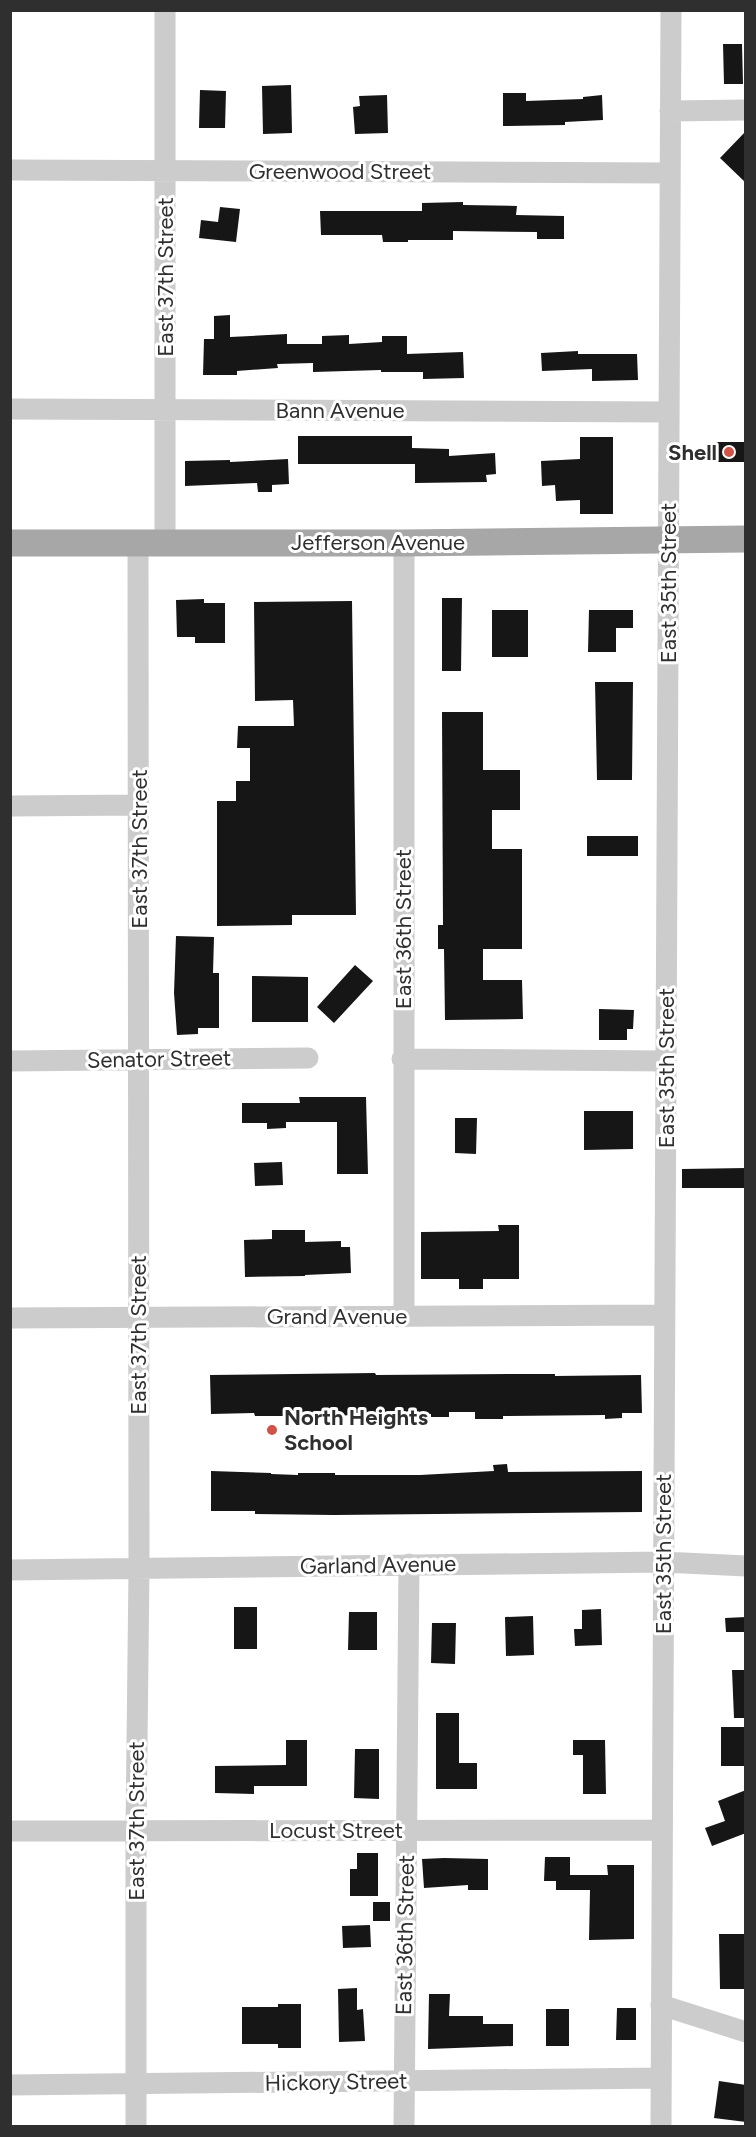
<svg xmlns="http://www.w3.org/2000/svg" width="756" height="2137" viewBox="0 0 756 2137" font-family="Figtree,sans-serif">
<rect width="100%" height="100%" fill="#fff"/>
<path fill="#161616" d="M723,44H742L743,84H724Z
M291,85L292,133L263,134L262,86Z
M200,90L226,91L225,128H199Z
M503,93H526V101L583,99V97L602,95L603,120L565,122V125L503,126Z
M387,95L388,133L355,134L353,107L360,106L359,96Z
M746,131V183L720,158Z
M463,202V205L517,206L516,215L564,216V239H537V232L453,231V240H408V242H383L382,235H321L320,211H422V203Z
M220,207L240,209L236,242L199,238L201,220L218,222Z
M230,315V337L287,334V344H322V336L349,335V344L382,342V336H407V354L463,352L464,378L423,379V372H381V370L313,372V363L277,364L278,368L237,371V375H203L204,339H214V316Z
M578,351V354H637L638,380L592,381V369L542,371L541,353Z
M298,436H412V448L449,449V456L495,453L496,474L486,475L487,482L415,483V464H298Z
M580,437H613V514H580V500L556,501L555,485L542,486L541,461L580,459Z
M712,442H746V462H712Z
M288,459L289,484L272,485V492H258L257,483L185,486V461L230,460V462Z
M442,598H462L461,671H442Z
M204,599V603H225V643H195V637H177L176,600Z
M352,601L356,915H292V925L217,926V801H236V781H250V748H237L238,726H294L293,700L255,701L254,602Z
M492,610H528V657H492Z
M589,610H633V628H616V652H588Z
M595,682H633L632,780H597Z
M442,712H483V770H520V810H492V849H522V949H483V980H522L523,1019L445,1020L444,949H438V925H443Z
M587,836H638V856H587Z
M176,936L214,937L213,973H219V1028H198V1034L177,1035L174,993Z
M355,965L373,981L334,1023L317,1007Z
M252,976L308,977V1022H252Z
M599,1009L634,1010L633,1029H627V1040H599Z
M299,1097H366L368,1174H337V1122H286V1128L267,1129V1123H242V1103H300Z
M584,1111H633V1149L584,1150Z
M455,1118H477L476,1154L455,1153Z
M282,1162L283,1185L255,1186L254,1163Z
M746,1168V1188H682V1169Z
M498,1225H519V1279H483V1289H459V1279H421V1232L499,1231Z
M272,1230H305V1242L341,1241V1247H350L351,1273L305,1275V1276L245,1277L244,1240L272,1239Z
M375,1373L376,1375L511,1374H555V1376L641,1375L642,1413H622V1418L605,1419V1415L503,1416V1419H475V1412H449V1417H431V1414L387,1415V1413L335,1416H255L254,1413L211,1414L210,1375Z
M507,1464L508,1472L642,1471V1512L334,1515L255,1514V1511H211V1471L271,1473V1474L298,1475V1473H335V1475H420L494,1471L493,1465Z
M234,1607H257V1649H234Z
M601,1609L602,1645L575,1646L574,1629H582V1610Z
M349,1612H377V1650H348Z
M533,1616L534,1655L506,1656L505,1617Z
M746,1617V1632H726L725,1618Z
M432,1623H456L455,1664L431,1663Z
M732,1670H746V1718H734Z
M436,1713H459V1763H477V1789H436Z
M721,1727H746V1766H721Z
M286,1740H307V1786H254V1794L215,1793V1766L286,1765Z
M573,1740H605L606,1794H583V1755H573Z
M355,1749H379V1799L354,1798Z
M746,1790V1833L712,1846L705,1828L725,1821L718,1801Z
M357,1853H378V1896H350V1869H357Z
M545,1857H570V1875H608L607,1865H634V1939L589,1940L590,1890H556V1881H544Z
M444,1858L488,1859V1890H468V1885L424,1888L422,1859Z
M373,1902H390V1921H373Z
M370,1925L371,1947L343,1948L342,1926Z
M719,1934H744V1989H720Z
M357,1988V2010L363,2009L365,2041L339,2042L338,1989Z
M429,1994H450L449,2016H483V2024H513V2046L428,2049Z
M278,2004H301V2048H278V2044H242V2007H278Z
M617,2008H636V2040H616Z
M546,2009H569V2046H546Z
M719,2081L746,2085V2122L714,2118Z"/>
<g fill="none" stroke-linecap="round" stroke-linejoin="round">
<path stroke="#ccc" stroke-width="21" d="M670,111L746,110
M10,170L670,173
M10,409L669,412
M165,543V10
M10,806L139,805
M402,1059L666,1061
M10,1061L308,1058
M404,1316V543
M10,1318L664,1315
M10,1570L663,1562L746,1566
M10,1831L662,1830
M661,2005L746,2032
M10,2085L661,2078
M136,2126V1831L139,1569L138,543
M404,2126L409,1564
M661,2126L671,10"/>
<path stroke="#a7a7a7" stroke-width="27" d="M10,543H404L746,539"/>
</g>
<g fill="#d15246" stroke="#fff" stroke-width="2">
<circle cx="729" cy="452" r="6"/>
<circle cx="272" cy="1430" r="6"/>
</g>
<g text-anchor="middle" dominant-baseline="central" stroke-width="6" stroke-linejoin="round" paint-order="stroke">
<g font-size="22" fill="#2f2f2f" stroke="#fff">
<text x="340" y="171">Greenwood Street</text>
<text transform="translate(165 277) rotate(-90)">East 37th Street</text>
<text x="340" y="410">Bann Avenue</text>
<text x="378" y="542">Jefferson Avenue</text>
<text transform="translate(668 583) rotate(-90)">East 35th Street</text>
<text transform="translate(139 849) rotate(-90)">East 37th Street</text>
<text transform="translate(403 929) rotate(-90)">East 36th Street</text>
<text transform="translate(159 1059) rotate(-1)">Senator Street</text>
<text transform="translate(666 1068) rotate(-90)">East 35th Street</text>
<text x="337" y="1316">Grand Avenue</text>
<text transform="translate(138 1335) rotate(-90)">East 37th Street</text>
<text transform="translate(663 1554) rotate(-90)">East 35th Street</text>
<text transform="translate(378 1565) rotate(-1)">Garland Avenue</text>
<text transform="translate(136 1821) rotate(-90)">East 37th Street</text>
<text x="336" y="1830">Locust Street</text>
<text transform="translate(405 1935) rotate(-89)">East 36th Street</text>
<text transform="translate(336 2082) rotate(-1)">Hickory Street</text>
</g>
<g font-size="22" font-weight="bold" fill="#2f2f2f" stroke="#fff" text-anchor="end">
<text x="717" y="452">Shell</text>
<text x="284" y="1417" text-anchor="start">North Heights<tspan x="284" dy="25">School</tspan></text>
</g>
</g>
<rect width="756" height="2137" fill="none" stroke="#2f2f2f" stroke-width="24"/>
</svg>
